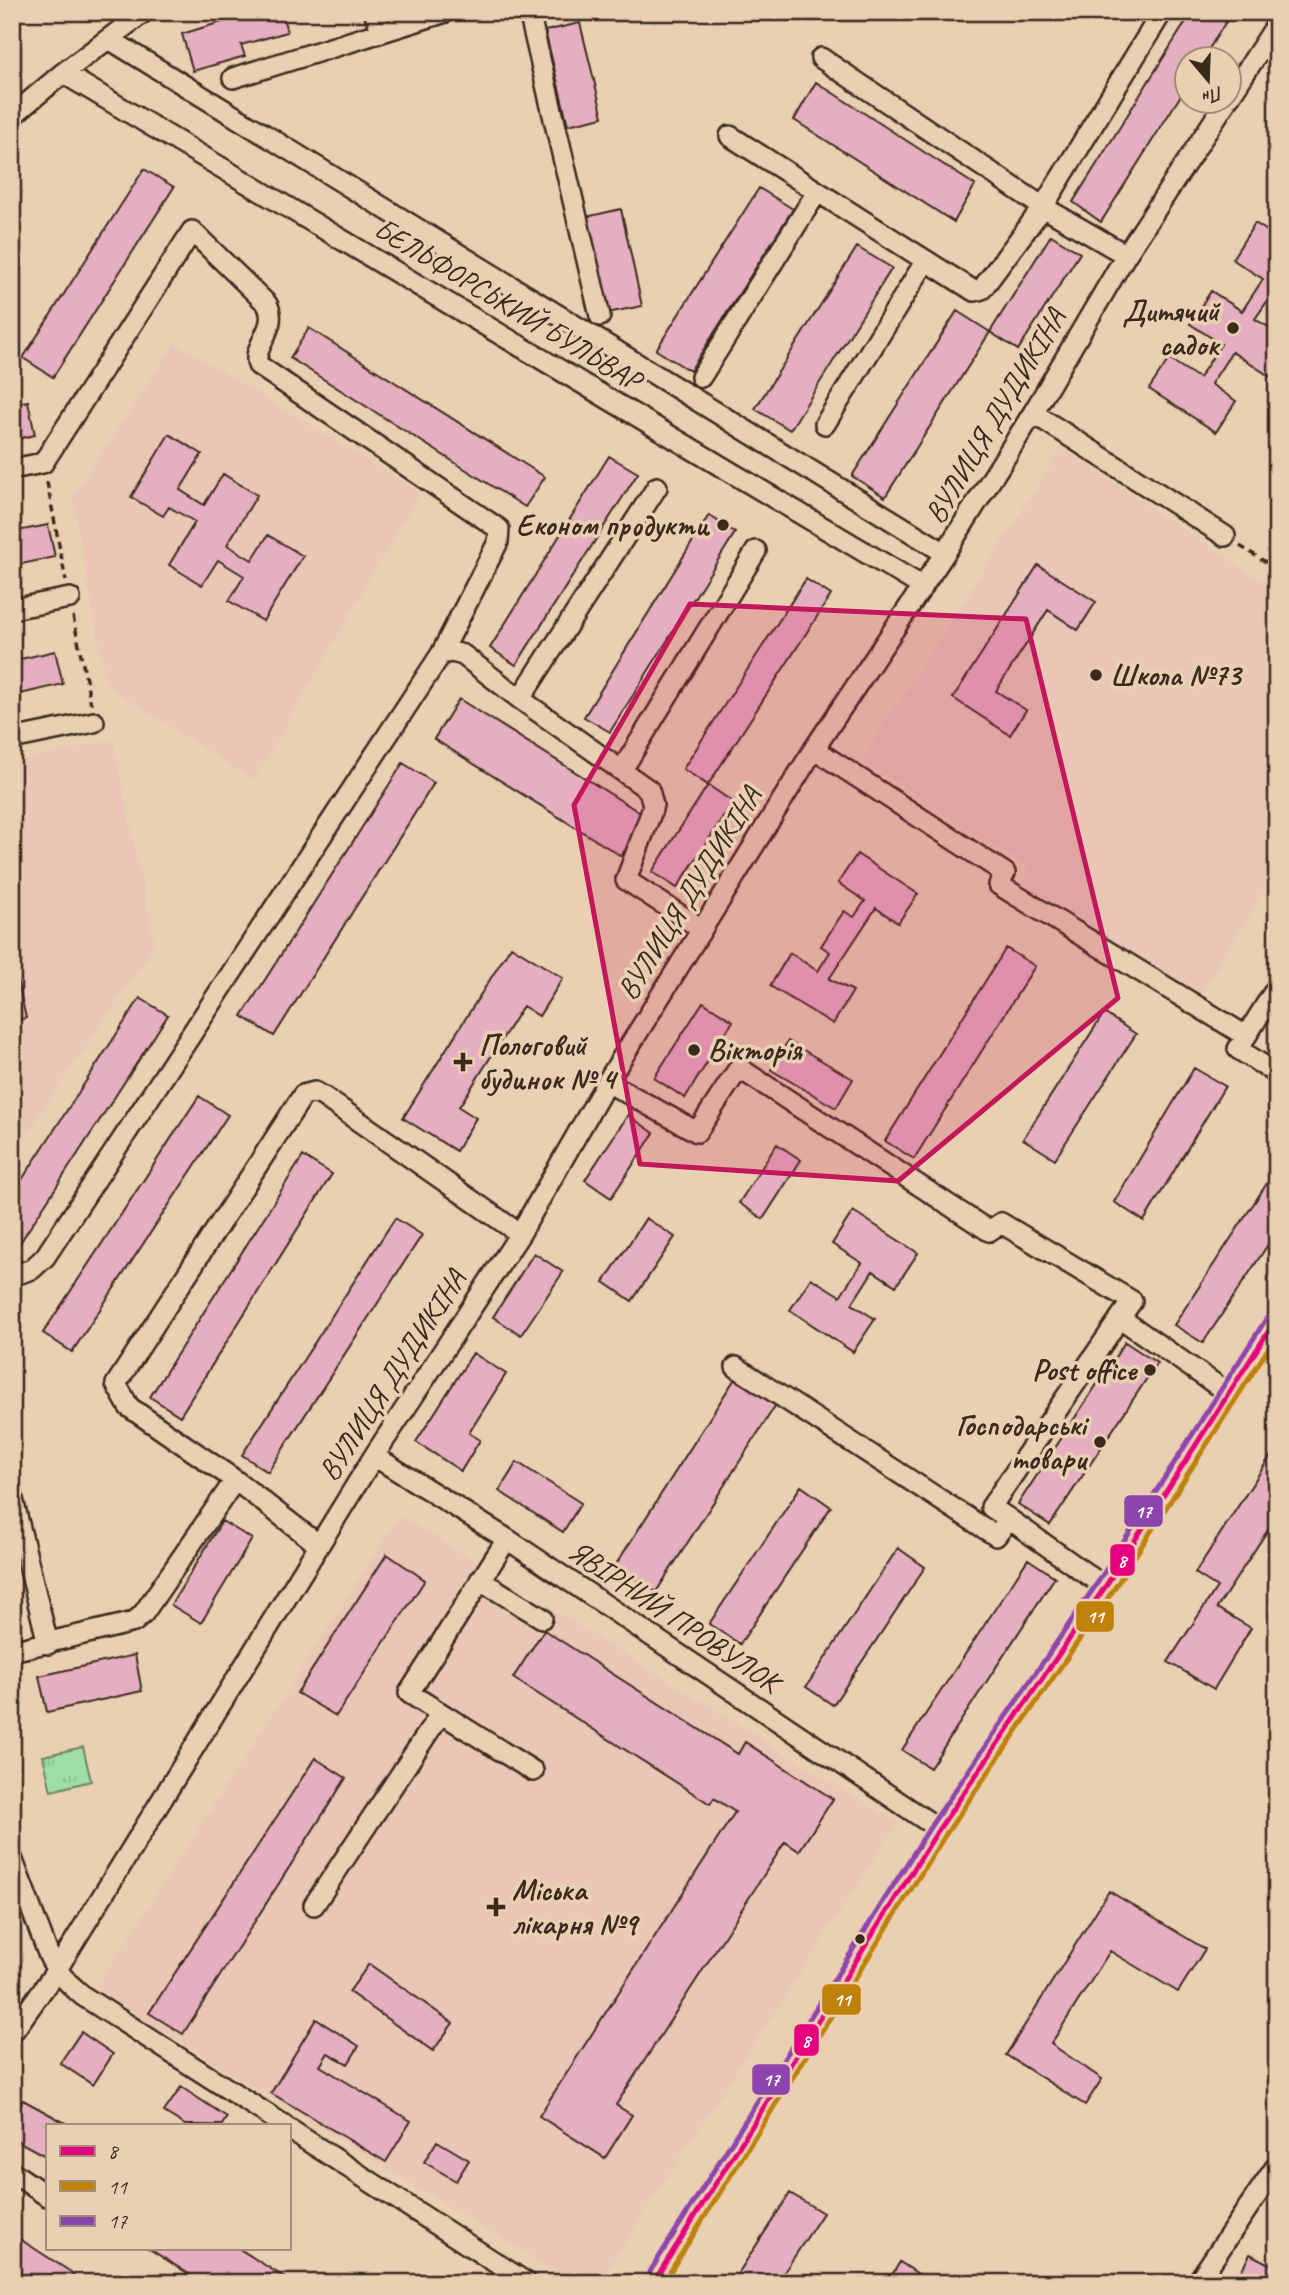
<svg xmlns="http://www.w3.org/2000/svg" width="1289" height="2295" viewBox="0 0 1289 2295" font-family="Caveat,sans-serif">
<defs>
<pattern id="park-tufts" width="24" height="20" patternUnits="userSpaceOnUse" patternTransform="scale(1.75)"><rect width="24" height="20" fill="#9fdea6"/><path d="M3 7l-1-3M5 7V3M7 7l1-3M15 17l-1-3M17 17v-4M19 17l1-3" fill="none" stroke="#8abf8e"/></pattern>
</defs>
<rect width="100%" height="100%" fill="#ead0b2"/>
<filter id="ink" filterUnits="userSpaceOnUse"><feTurbulence type="fractalNoise" baseFrequency=".0143" numOctaves="2"/><feDisplacementMap in="SourceGraphic" scale="14" xChannelSelector="R" yChannelSelector="G"/><feConvolveMatrix kernelMatrix="1 2 1 2 8 2 1 2 1" color-interpolation-filters="sRGB"/></filter>
<g filter="url(#ink)">
<path fill="#e9c6b6" d="M175,343L420,492L254,781L107,686L72,497Z
M1062,448L1277,591V870L1199,997L1020,887L1030,869L862,759Z
M113,740L155,946L12,1155V762Z
M400,1515L898,1823L599,2283H574L95,1990Z"/>
<path fill="url(#park-tufts)" stroke="#6d8462" stroke-width="2" d="M83,1747L91,1781L51,1791L43,1756Z"/>
<path fill="#e6aec1" stroke="#3b2a1e" stroke-width="2" d="M226,12H282L287,32L241,45L245,56L193,71L182,34L228,20Z
M1192,12H1232L1202,60H1188V84L1101,222L1073,202Z
M580,23L603,117L568,125L545,31Z
M816,82L975,185L954,222L794,120Z
M144,169L174,187L53,377L23,358Z
M759,188L793,209L690,371L656,350Z
M621,209L642,306L607,313L586,217Z
M1255,223L1277,237V287L1255,319L1277,332V381L1232,352L1211,384L1236,401L1216,432L1149,389L1169,359L1199,378L1221,344L1190,324L1211,291L1242,311L1263,279L1232,259Z
M1051,235L1080,253L1018,350L990,332Z
M857,247L892,268L790,430L755,409Z
M957,311L990,332L885,497L852,476Z
M309,328L545,477L525,507L290,358Z
M28,401L35,435L12,440V404Z
M169,434L202,454L180,490L204,505L223,474L257,495L227,545L252,560L268,535L303,556L263,621L229,601L244,576L218,560L202,585L169,565L195,522L169,507L163,516L131,497Z
M609,456L638,473L516,665L490,648Z
M709,515L735,533L610,732L584,717Z
M48,525L55,557L12,566V532Z
M1038,565L1096,602L1078,630L1048,610L996,691L1026,710L1010,735L953,698Z
M806,579L831,595L708,785L683,769Z
M55,651L63,684L12,696V661Z
M459,699L647,817L621,856L434,739Z
M403,763L434,783L274,1036L242,1016Z
M708,785L733,802L677,888L652,872Z
M857,854L918,894L898,923L876,908L829,979L853,991L833,1024L770,986L790,953L818,971L830,952L821,946L844,911L854,917L865,901L838,883Z
M511,946L563,978L539,1016L523,1006L459,1107L476,1118L456,1151L403,1118Z
M1006,948L1035,966L914,1159L885,1141Z
M12,956L26,1018L12,1021Z
M140,998L168,1015L14,1252L12,1251V1195Z
M703,1002L733,1021L685,1098L654,1078Z
M1104,1013L1136,1034L1055,1159L1023,1139Z
M788,1041L853,1079L836,1108L771,1070Z
M1194,1068L1225,1086L1144,1221L1114,1202Z
M199,1096L228,1115L72,1352L43,1333Z
M628,1115L654,1133L611,1198L585,1180Z
M777,1144L801,1160L763,1219L739,1203Z
M303,1156L332,1174L180,1416L150,1397Z
M1277,1168V1231L1203,1343L1174,1325Z
M853,1211L918,1253L896,1286L873,1271L852,1304L875,1319L853,1352L790,1310L811,1278L840,1296L862,1263L832,1244Z
M395,1218L422,1235L268,1472L242,1455Z
M646,1218L675,1237L632,1301L604,1282Z
M534,1253L563,1272L521,1335L493,1317Z
M1125,1342L1157,1363L1050,1525L1018,1504Z
M473,1353L506,1374L469,1433L480,1440L461,1471L416,1442Z
M736,1377L777,1403L656,1592L615,1566Z
M1277,1446V1516L1217,1608L1251,1628L1214,1689L1168,1662L1217,1587L1195,1573Z
M517,1462L581,1503L563,1532L499,1491Z
M801,1486L831,1507L740,1644L709,1624Z
M222,1521L252,1539L201,1623L171,1605Z
M898,1548L925,1567L833,1705L806,1687Z
M387,1554L425,1580L336,1716L297,1693Z
M1028,1559L1055,1577L930,1768L902,1750Z
M12,1601L19,1631L12,1633Z
M544,1630L738,1754L745,1742L833,1799L799,1851L785,1842L616,2105L632,2115L605,2158L539,2116L735,1812L714,1798L710,1804L513,1678Z
M135,1655L142,1691L47,1712L39,1676Z
M315,1758L346,1778L183,2034L149,2013Z
M1109,1891L1205,1949L1178,1992L1110,1951L1051,2044L1102,2079L1085,2105L1006,2055Z
M369,1964L453,2023L433,2051L349,1992Z
M316,2019L359,2046L348,2064L328,2053L320,2066L411,2121L386,2162L271,2093Z
M81,2032L113,2054L93,2085L60,2063Z
M181,2087L227,2117L222,2125H185L164,2112Z
M23,2100L69,2125H47V2157L12,2138V2119Z
M437,2141L469,2160L456,2181L424,2162Z
M790,2193L823,2213L777,2283H732Z
M12,2234L74,2274L69,2283H12Z
M148,2248H238L293,2283H203Z
M1250,2254L1277,2268V2283H1244L1237,2279Z
M900,2262L932,2283H887Z"/>
<g fill="none" stroke-linecap="round" stroke-linejoin="round">
<g stroke="#3b2a1e" stroke-width="24">
<path id="minor" d="M374,12L382,32L446,12
M529,12L600,316
M109,39L945,553
M821,58L1043,207L1162,12
M63,73L923,587
M233,78L382,32
M1230,96L1277,24
M12,116L63,73L144,12
M730,136L974,291L982,289L1043,207L1126,255
M701,377L817,192
M1033,413L1225,536
M825,424L925,262
M12,469L43,463L192,231L267,304C280,328 251,346 258,365L499,529L498,542L441,654
M12,609L70,598
M520,699L657,487
M12,739L94,722
M814,749L1005,873L999,885L1246,1036
M622,770L756,551
M1277,987L1238,1049L1277,1074
M607,1082L697,1132L739,1068L989,1231L1001,1223L1132,1301L1120,1318L1228,1393
M12,1276L32,1269L45,1257L441,654L452,652L463,655L520,699L649,790L653,805L651,813L626,880L702,929
M736,1367L996,1536L1009,1519L1105,1587
M374,1456L507,1539L939,1829
M235,1480L129,1407L116,1384L303,1095L315,1092L324,1097L520,1234
M12,1495L48,1644
M1009,1519L991,1507L1120,1318
M507,1539L409,1693L533,1771
M480,1580L542,1618
M12,1651L134,1622L143,1614L235,1480L319,1545
M12,1858L49,1956C57,1973 68,1983 83,1996L284,2125
M314,1905L441,1713
M12,2033L56,1971L374,1456L520,1234L607,1082L814,749L945,553L1033,413L1126,255L1226,102
M289,2129L527,2283
M12,2172L47,2196
M653,2283L939,1829L1105,1587L1277,1318
M1197,2283L1277,2165"/>
</g>
<path stroke="#3b2a1e" stroke-width="3.5" stroke-dasharray="7 5" stroke-linecap="butt" d="M47,482L66,581
M1240,546L1277,569
M73,616L91,704"/>
<use href="#minor" stroke="#ead0b2" stroke-width="19"/>
<g stroke="#ead0b2" stroke-width="10">
<path id="bus-1" d="M653,2283L939,1829L1105,1587L1277,1318"/>
</g>
<g stroke="#ead0b2" stroke-width="10">
<path id="bus-2" d="M663,2283L946,1834L1112,1592L1277,1335"/>
</g>
<g stroke="#ead0b2" stroke-width="10">
<path id="bus-3" d="M646,2278L932,1824L1098,1582L1270,1313"/>
</g>
<use href="#bus-1" stroke="#e5007d" stroke-width="5"/>
<use href="#bus-2" stroke="#bf8109" stroke-width="5"/>
<use href="#bus-3" stroke="#8e44ad" stroke-width="5"/>
</g>
</g>
<path fill="#c2185b" fill-opacity="0.2" stroke="#c2185b" stroke-width="5" stroke-linejoin="round" d="M690,604L1026,619L1118,998L898,1181L640,1164L574,805Z"/>
<g fill="#3b2a1e" stroke="#ead0b2" stroke-width="2.5">
<circle cx="1233" cy="328" r="7"/>
<circle cx="723" cy="525" r="7"/>
<circle cx="1096" cy="675" r="7"/>
<circle cx="694" cy="1050" r="7"/>
<path d="M459.5 1051.5h7v7h7v7h-7v7h-7v-7h-7v-7h7z"/>
<circle cx="1150" cy="1370" r="7"/>
<circle cx="1100" cy="1442" r="7"/>
<path d="M492.5 1896.5h7v7h7v7h-7v7h-7v-7h-7v-7h7z"/>
<circle cx="860" cy="1939" r="6"/>
</g>
<g text-anchor="middle" dominant-baseline="central" stroke-width="7" stroke-linejoin="round" paint-order="stroke">
<g font-size="30" fill="#3b2a1e" stroke="#ead0b2">
<text transform="translate(508 304) rotate(31)">БЕЛЬФОРСЬКИЙ БУЛЬВАР</text>
<text transform="translate(995 416) rotate(-59)">ВУЛИЦЯ ДУДИКІНА</text>
<text transform="translate(689 893) rotate(-58)">ВУЛИЦЯ ДУДИКІНА</text>
<text transform="translate(392 1375) rotate(-57)">ВУЛИЦЯ ДУДИКІНА</text>
<text transform="translate(674 1616) rotate(34)">ЯВІРНИЙ ПРОВУЛОК</text>
</g>
<g font-size="30" font-weight="bold" fill="#3b2a1e" stroke="#ead0b2" text-anchor="end">
<text x="1219" y="311">Дитячий<tspan x="1219" dy="34">садок</tspan></text>
<text x="709" y="525">Економ продукти</text>
<text x="1110" y="675" text-anchor="start">Школа №73</text>
<text x="479" y="1045" text-anchor="start">Пологовий<tspan x="479" dy="34">будинок № 4</tspan></text>
<text x="708" y="1050" text-anchor="start">Вікторія</text>
<text x="1136" y="1370">Post office</text>
<text x="1086" y="1425">Господарські<tspan x="1086" dy="34">товари</tspan></text>
<text x="512" y="1890" text-anchor="start">Міська<tspan x="512" dy="34">лікарня №9</tspan></text>
</g>
</g>
<g stroke="#ead0b2" stroke-width="2.5">
<rect x="1123" y="1494" width="41" height="34" rx="7" fill="#8e44ad"/>
<rect x="1109" y="1543" width="27" height="34" rx="7" fill="#e5007d"/>
<rect x="1075" y="1600" width="40" height="33" rx="7" fill="#bf8109"/>
<rect x="821" y="1983" width="41" height="33" rx="7" fill="#bf8109"/>
<rect x="793" y="2023" width="27" height="34" rx="7" fill="#e5007d"/>
<rect x="751" y="2063" width="40" height="33" rx="7" fill="#8e44ad"/>
</g>
<g font-size="19" text-anchor="middle" font-weight="bold" fill="#fff">
<text x="1143" y="1518">17</text>
<text x="1122" y="1567">8</text>
<text x="1095" y="1623">11</text>
<text x="842" y="2006">11</text>
<text x="806" y="2047">8</text>
<text x="771" y="2086">17</text>
</g>
<rect width="1289" height="2295" fill="none" stroke="#ead0b2" stroke-width="42"/>
<rect x="21" y="21" width="1247" height="2253" fill="none" stroke="#3b2a1e" stroke-width="2.5" filter="url(#ink)"/>
<rect x="46" y="2124" width="245" height="126" fill="#ead0b2" stroke="#a48e77" stroke-width="2"/>
<rect x="60" y="2146" width="35" height="10" fill="#e5007d" stroke="#a48e77" stroke-width="2"/>
<text x="108" y="2158" font-size="21" fill="#3b2a1e">8</text>
<rect x="60" y="2181" width="35" height="10" fill="#bf8109" stroke="#a48e77" stroke-width="2"/>
<text x="108" y="2194" font-size="21" fill="#3b2a1e">11</text>
<rect x="60" y="2216" width="35" height="10" fill="#8e44ad" stroke="#a48e77" stroke-width="2"/>
<text x="108" y="2228" font-size="21" fill="#3b2a1e">17</text>
<g transform="translate(1208 80) rotate(161)"><circle r="33" fill="#ead0b2" stroke="#a48e77" stroke-width="2"/>
<path d="M0-5L12 26L0 18L-12 26Z" fill="#3b2a1e"/>
<text y="-10" font-size="19" font-weight="bold" text-anchor="middle" fill="#3b2a1e">Пн</text>
</g>
</svg>
